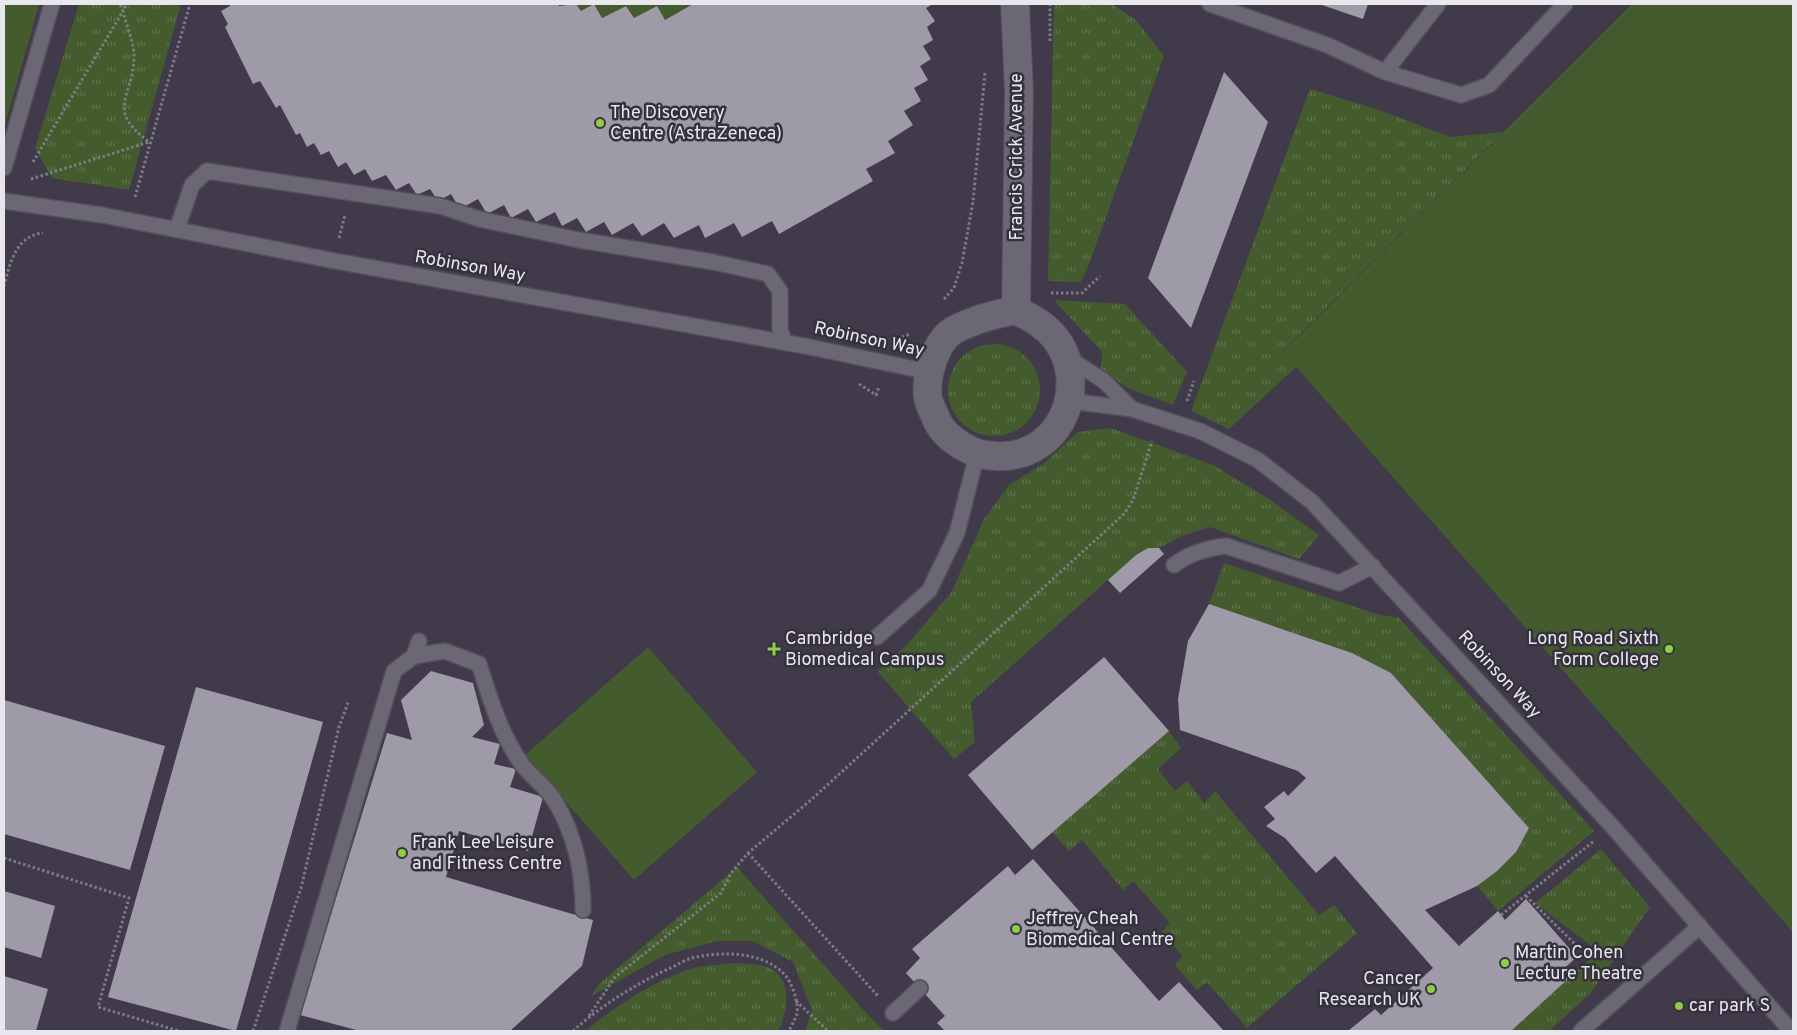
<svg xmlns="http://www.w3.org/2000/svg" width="1797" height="1035" viewBox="0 0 1797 1035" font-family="Overpass,sans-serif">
<defs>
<pattern id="grass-tufts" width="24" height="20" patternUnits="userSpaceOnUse" patternTransform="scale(1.25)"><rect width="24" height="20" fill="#445c2d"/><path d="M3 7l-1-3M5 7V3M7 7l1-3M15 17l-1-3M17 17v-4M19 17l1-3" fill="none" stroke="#5f734c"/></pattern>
</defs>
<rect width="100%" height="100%" fill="#35323d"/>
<path fill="#403a4b" d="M4,4H1793V1031H4Z"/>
<path fill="url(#grass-tufts)" d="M79,4H181L129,190L52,178L35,148Z
M1054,4H1112L1136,20L1164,56L1089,264L1081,282L1048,281Z
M1310,89L1376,109L1451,137L1503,132L1283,351L1296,367L1229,429L1191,411Z
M1054,300L1125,304L1187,372L1173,405L1128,388L1101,369L1102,352Z
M948 390a46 46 0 1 1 92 0a46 46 0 1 1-92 0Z
M1111,428L1213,465L1269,499L1319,535L1299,559L1210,527L1182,536L1159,548H1148L1136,555L971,702L975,742L954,759L877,671L906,646L951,593L984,519L1009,485L1043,464L1078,432Z
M1224,563L1376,614L1399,618L1594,831L1498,911L1477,886C1501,868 1514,855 1529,828L1391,673L1352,653L1209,604Z
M1169,731L1181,748L1158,769L1175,791L1187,781L1204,803L1215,791L1319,915L1334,905L1357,933L1247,1028L1207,982L1197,990L1175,965L1182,956L1162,932L1170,923L1133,881L1123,890L1082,840L1069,851L1052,832Z
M1601,849L1650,907L1590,994L1549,1031H1511L1598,951L1535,903Z
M737,867L868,1015L884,1031H805L812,1010L793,962L752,941H717L665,955L591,996L599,984Z
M731,963C744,964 763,963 773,970C793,984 787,1014 778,1031H586C613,1007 658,979 693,968C705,965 719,965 731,963Z"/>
<path fill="#445c2d" d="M4,4H39L4,129Z
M576,4H693L665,20L634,18L626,6L602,18L594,4L581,11Z
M1632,4H1793V932L1283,352Z
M648,647L757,772L634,880L525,755Z"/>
<path fill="#9f9aa8" d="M229,4H558L559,6L576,4L581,11L594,4L602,18L626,6L634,18L657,6L665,20L693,4H933L926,8L935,21L927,27L933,40L923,46L931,59L920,66L928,80L914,88L921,101L904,111L913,125L888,141L895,153L866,169L873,181L779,234L772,221L742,237L734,223L705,238L699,225L674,238L664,223L642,236L633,223L612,235L604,222L586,232L577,218L562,226L555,212L536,222L528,209L511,218L504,205L487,214L478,199L460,209L451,194L438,201L430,189L417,195L409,183L396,190L386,175L372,181L365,169L354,175L346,162L338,167L329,151L321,155L314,143L307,147L300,133L296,135L280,105L276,108L260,81L253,84L225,27L228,24L221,11L230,6Z
M1319,4H1368L1363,19Z
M1224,72L1268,122L1191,328L1148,278Z
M1148,548H1159L1164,554L1120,593L1108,580L1136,555Z
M1209,604L1352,653L1391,673L1529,828L1516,852L1497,871L1477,886L1425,910L1459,946L1498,911L1505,920L1526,899L1577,957L1561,971L1569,978L1511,1031H1348L1375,1009L1381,1015L1433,968L1335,856L1316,873L1285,838L1266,826L1275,819L1264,807L1284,791L1288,796L1306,778L1298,771L1180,730L1178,699L1188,641Z
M1104,657L1169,731L1032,850L968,775Z
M431,671L473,683L484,725L472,737L500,744L494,764L516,769L510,787L543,797L528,851L459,831L446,877L593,920L582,966L510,1031H360L300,1015L387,733L412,740L401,700Z
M196,687L323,722L236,1031L108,997Z
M4,700L165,746L130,870L4,834Z
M1033,859L1159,1001L1179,982L1224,1031H945L937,1023L945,1016L906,973L920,958L912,949L1008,866L1015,875Z
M4,891L55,906L41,958L4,947Z
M4,976L48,989L36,1031H4Z"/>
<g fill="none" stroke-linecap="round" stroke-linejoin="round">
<g stroke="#524f59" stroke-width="18">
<path id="service" d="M1210,4L1327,45L1385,72L1461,95L1489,85L1565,4
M1385,72L1438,4
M4,168L52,4
M4,201L102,215L335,261L810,347L929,372
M177,229L192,185L207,171L440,206L479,219L579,240L713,262L768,274L780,291V330L785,342
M1065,356L1104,381L1132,409
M1070,401L1132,409L1200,431L1258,460L1312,502L1612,826L1791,1031
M1174,565C1190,553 1206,548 1226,546L1339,583L1373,566
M877,637L929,591L957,533L977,454
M414,656L419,641
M893,1013L920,988
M287,1031L394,671L414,656L445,651L479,664C490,698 500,733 521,763C531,777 548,788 556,803C575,835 583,874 583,910
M1581,1031L1700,926"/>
</g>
<g stroke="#524f59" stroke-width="30">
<path id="minor" d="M1015,4L1019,91L1016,310
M1016,310C1023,314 1032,318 1039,323C1098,364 1069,461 995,456C983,455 976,454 966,448C953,441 940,431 935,416C933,411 929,404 928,398C925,378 935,341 954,330C973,320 994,314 1016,310Z"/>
</g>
<path stroke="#7d7b84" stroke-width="3" stroke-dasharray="2.5 2.5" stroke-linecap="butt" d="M1050,41V4
M33,162L123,11L120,4
M31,179L149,142C104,108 134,98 134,56C134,42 126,25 123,11L127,4
M135,197L190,4
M339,238L345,215
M4,286C10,264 15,236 43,233
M1051,293H1082L1100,276
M944,299L954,288L962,263L973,202L985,72
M897,339L910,334
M859,384L876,395L879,387
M1187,401L1194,381
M748,853L878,996
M4,858L129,898L98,1007L179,1031
M1526,896L1583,952
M1501,915L1594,841
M796,1001L828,1031
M589,1016L615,977L721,893L731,873L748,853L812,799L1124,514L1133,500L1152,441
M253,1031L301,888L339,727L349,700
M573,1031C601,1006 634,985 668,969C676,966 684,960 692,958C722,951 763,951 785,975C792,983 799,1003 797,1014C795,1020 791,1026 789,1031"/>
<use href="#service" stroke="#6b6774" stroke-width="15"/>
<use href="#minor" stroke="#6b6774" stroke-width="28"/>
</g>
<g fill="#8dce44" stroke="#35323d" stroke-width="2">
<circle cx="600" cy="123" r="5"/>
<path d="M771.5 641.5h5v5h5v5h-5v5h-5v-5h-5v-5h5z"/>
<circle cx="1669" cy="649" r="5"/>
<circle cx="402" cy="853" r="5"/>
<circle cx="1016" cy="929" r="5"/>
<circle cx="1505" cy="963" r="5"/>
<circle cx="1431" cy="989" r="5"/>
<circle cx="1679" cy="1006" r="5"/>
</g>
<g text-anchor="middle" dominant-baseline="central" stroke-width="5" stroke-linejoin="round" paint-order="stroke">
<g font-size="18" fill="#e9e7ee" stroke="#35323d" text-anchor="start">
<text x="610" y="113">The Discovery<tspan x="610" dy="21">Centre (AstraZeneca)</tspan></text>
<text x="785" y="639">Cambridge<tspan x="785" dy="21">Biomedical Campus</tspan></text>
<text x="1659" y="639" text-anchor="end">Long Road Sixth<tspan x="1659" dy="21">Form College</tspan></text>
<text x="412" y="843">Frank Lee Leisure<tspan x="412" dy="21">and Fitness Centre</tspan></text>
<text x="1026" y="919">Jeffrey Cheah<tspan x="1026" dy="21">Biomedical Centre</tspan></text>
<text x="1515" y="953">Martin Cohen<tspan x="1515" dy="21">Lecture Theatre</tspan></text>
<text x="1421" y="979" text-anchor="end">Cancer<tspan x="1421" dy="21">Research UK</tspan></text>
<text x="1689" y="1006">car park S</text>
</g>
<g font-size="18" fill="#e9e7ee" stroke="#35323d">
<text transform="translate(1017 157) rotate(-90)">Francis Crick Avenue</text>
<text transform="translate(470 267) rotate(10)">Robinson Way</text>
<text transform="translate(869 340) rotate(12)">Robinson Way</text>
<text transform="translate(1499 675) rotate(47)">Robinson Way</text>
</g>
</g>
<rect width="1797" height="1035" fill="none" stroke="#e9e7ee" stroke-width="10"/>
</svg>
